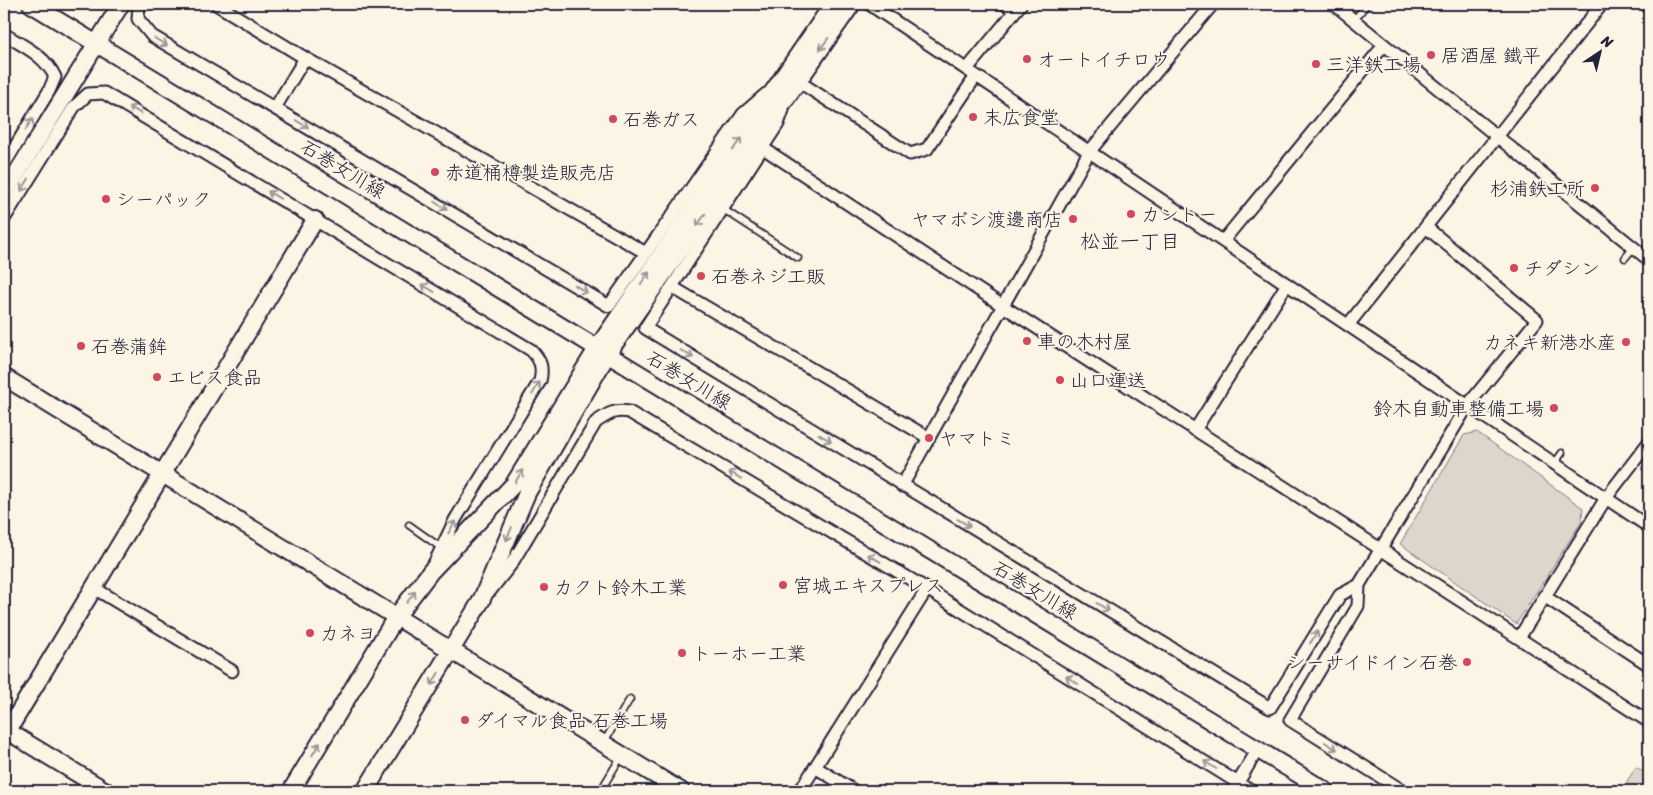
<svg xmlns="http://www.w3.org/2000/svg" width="1653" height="795" viewBox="0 0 1653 795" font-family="Sriracha,'Klee One',sans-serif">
<rect width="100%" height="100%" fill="#fcf5e5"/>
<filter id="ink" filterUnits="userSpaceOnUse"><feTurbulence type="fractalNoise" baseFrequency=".02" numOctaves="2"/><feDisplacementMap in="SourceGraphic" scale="10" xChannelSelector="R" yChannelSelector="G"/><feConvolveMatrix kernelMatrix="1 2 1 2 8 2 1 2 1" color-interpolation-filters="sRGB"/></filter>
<g filter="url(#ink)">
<path fill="#dcd6cc" stroke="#7f7c84" d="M1477,432L1583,508L1582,521L1516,624L1400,544L1464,435Z
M1636,767L1649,776V791H1621Z"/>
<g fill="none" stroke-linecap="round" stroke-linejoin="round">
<g stroke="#22223b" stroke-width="9">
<path id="lane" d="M1000,4L1013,13
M1354,20L1367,4
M723,209L798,258
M1625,258L1634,247
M1554,464L1562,453
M409,525L440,547
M604,742L630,699
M601,790L622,755"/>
</g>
<g stroke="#22223b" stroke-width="15">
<path id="street" d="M139,4L138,19L152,36L609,306L743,114L766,94
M216,4L305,58L646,253
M869,4L1649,527
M1334,4L1649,260
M4,34C23,46 45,55 55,77L49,91L4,165
M967,69L1021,4
M798,81L910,154L927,149L976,76
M275,108L305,58
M783,110L778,124L645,328L1270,708L1340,595L1359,585
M763,148L1003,306L1649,722
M4,219L74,107L88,94L104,93L531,350C541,360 543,368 540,381L455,520L433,566
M1223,241L1384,45
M672,287L929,438
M1348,325L1602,4
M1195,430L1287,284
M902,486L1089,152L1213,4
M94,588L232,671
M490,591L512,563L596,422C608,414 615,409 629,412L927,589L1251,791
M1544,596L1649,665
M1519,638L1606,498L1649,442
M815,767L854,791
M800,791L927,589
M1233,791L1258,749
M1403,791L1290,720L1358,606L1359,585L1468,405L1537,320L1426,227"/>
</g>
<g stroke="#22223b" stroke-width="20">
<path id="secondary" d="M31,4L1326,791
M4,194L121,4
M4,377L681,791
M4,729L106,791
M4,737L315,220
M291,791L396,617L431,571L514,484L598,347L833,4
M365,791L481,601L527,493L608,353L852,4"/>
</g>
<use href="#lane" stroke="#fcf5e5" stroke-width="5.5"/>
<use href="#street" stroke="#fcf5e5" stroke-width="11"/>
<use href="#secondary" stroke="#fcf5e5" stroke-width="16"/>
</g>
<defs><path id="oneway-shaft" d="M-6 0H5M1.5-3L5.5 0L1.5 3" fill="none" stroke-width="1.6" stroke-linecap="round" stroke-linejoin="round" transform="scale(1.25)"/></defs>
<g stroke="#9a9698">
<use href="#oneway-shaft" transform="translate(161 42) rotate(30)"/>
<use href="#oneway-shaft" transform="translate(824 44) rotate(125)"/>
<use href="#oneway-shaft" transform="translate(135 110) rotate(-149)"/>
<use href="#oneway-shaft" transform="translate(29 124) rotate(-59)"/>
<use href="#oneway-shaft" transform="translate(302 124) rotate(31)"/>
<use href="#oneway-shaft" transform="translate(737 144) rotate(-55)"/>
<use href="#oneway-shaft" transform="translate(25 185) rotate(122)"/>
<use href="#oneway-shaft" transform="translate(274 195) rotate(-149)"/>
<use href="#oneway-shaft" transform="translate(441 206) rotate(31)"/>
<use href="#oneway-shaft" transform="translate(701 220) rotate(125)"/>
<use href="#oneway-shaft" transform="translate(645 278) rotate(-55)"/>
<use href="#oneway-shaft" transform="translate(428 288) rotate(-149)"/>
<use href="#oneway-shaft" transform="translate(581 289) rotate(31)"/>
<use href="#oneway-shaft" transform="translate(687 354) rotate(31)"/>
<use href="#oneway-shaft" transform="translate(536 388) rotate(-60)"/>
<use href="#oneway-shaft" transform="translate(825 438) rotate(31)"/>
<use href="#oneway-shaft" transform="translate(735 475) rotate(-149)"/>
<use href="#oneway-shaft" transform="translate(519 476) rotate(-58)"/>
<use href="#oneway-shaft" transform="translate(964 523) rotate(31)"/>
<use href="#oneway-shaft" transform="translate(452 527) rotate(-60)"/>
<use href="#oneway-shaft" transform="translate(509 534) rotate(113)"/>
<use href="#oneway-shaft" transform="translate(874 558) rotate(-149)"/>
<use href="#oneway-shaft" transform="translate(411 597) rotate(-53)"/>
<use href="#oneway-shaft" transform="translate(1103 607) rotate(31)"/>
<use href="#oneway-shaft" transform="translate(1314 637) rotate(-58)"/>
<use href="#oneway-shaft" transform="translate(435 679) rotate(121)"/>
<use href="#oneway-shaft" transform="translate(1072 680) rotate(-148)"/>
<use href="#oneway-shaft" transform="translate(1331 746) rotate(32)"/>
<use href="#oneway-shaft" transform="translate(316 749) rotate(-59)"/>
<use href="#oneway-shaft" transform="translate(1210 765) rotate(-148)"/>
</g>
</g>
<g fill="#d1495b" stroke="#fcf5e5" stroke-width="2">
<circle cx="1431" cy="55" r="5"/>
<circle cx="1027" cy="59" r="5"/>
<circle cx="1316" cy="64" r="5"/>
<circle cx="973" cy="117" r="5"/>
<circle cx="613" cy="119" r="5"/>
<circle cx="435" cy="172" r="5"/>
<circle cx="1595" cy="188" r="5"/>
<circle cx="106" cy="199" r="5"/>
<circle cx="1131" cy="214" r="5"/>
<circle cx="1073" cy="219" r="5"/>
<circle cx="1514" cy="268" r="5"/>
<circle cx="701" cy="276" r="5"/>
<circle cx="1027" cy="341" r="5"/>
<circle cx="1626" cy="342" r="5"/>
<circle cx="81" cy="346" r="5"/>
<circle cx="157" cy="377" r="5"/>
<circle cx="1060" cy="380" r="5"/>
<circle cx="1554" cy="408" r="5"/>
<circle cx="929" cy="438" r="5"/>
<circle cx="783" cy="585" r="5"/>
<circle cx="544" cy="587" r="5"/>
<circle cx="310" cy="633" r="5"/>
<circle cx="682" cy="653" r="5"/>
<circle cx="1467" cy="662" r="5"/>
<circle cx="465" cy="720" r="5"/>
</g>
<g text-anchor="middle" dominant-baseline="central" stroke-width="4" stroke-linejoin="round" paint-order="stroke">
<g font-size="19" fill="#22223b" stroke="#fcf5e5" text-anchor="start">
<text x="1441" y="55">居酒屋 鐵平</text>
<text x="1037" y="59">オートイチロウ</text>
<text x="1326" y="64">三洋鉄工場</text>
<text x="983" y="117">末広食堂</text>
<text x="623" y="119">石巻ガス</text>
<text x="445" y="172">赤道桶樽製造販売店</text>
<text x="1585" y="188" text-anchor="end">杉浦鉄工所</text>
<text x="116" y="199">シーパック</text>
<text x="1141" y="214">カントー</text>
<text x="1063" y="219" text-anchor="end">ヤマボシ渡邊商店</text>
<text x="1524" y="268">チダシン</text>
<text x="711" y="276">石巻ネジ工販</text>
<text x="1037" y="341">車の木村屋</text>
<text x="1616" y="342" text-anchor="end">カネキ新港水産</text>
<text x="91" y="346">石巻蒲鉾</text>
<text x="167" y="377">エビス食品</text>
<text x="1070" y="380">山口運送</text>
<text x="1544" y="408" text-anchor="end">鈴木自動車整備工場</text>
<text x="939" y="438">ヤマトミ</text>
<text x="793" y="585">宮城エキスプレス</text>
<text x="554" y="587">カクト鈴木工業</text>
<text x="320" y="633">カネヨ</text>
<text x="692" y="653">トーホー工業</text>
<text x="1457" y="662" text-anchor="end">シーサイドイン石巻</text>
<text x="475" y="720">ダイマル食品 石巻工場</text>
</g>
<g font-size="19" fill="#22223b" stroke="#fcf5e5">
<text transform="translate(343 169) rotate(31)">石巻女川線</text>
<text transform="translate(689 380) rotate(31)">石巻女川線</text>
<text transform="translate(1035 590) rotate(31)">石巻女川線</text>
</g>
<g font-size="20" fill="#22223b" stroke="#fcf5e5">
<text x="1130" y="241">松並一丁目</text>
</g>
</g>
<rect width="1653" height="795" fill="none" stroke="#fcf5e5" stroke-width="20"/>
<rect x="10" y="10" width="1633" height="775" fill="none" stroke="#22223b" stroke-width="2" filter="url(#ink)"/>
<g transform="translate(1600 52) rotate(35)" stroke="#fcf5e5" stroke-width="4" paint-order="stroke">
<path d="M0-4L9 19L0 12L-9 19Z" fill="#22223b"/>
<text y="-8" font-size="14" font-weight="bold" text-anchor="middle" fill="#22223b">N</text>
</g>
</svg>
